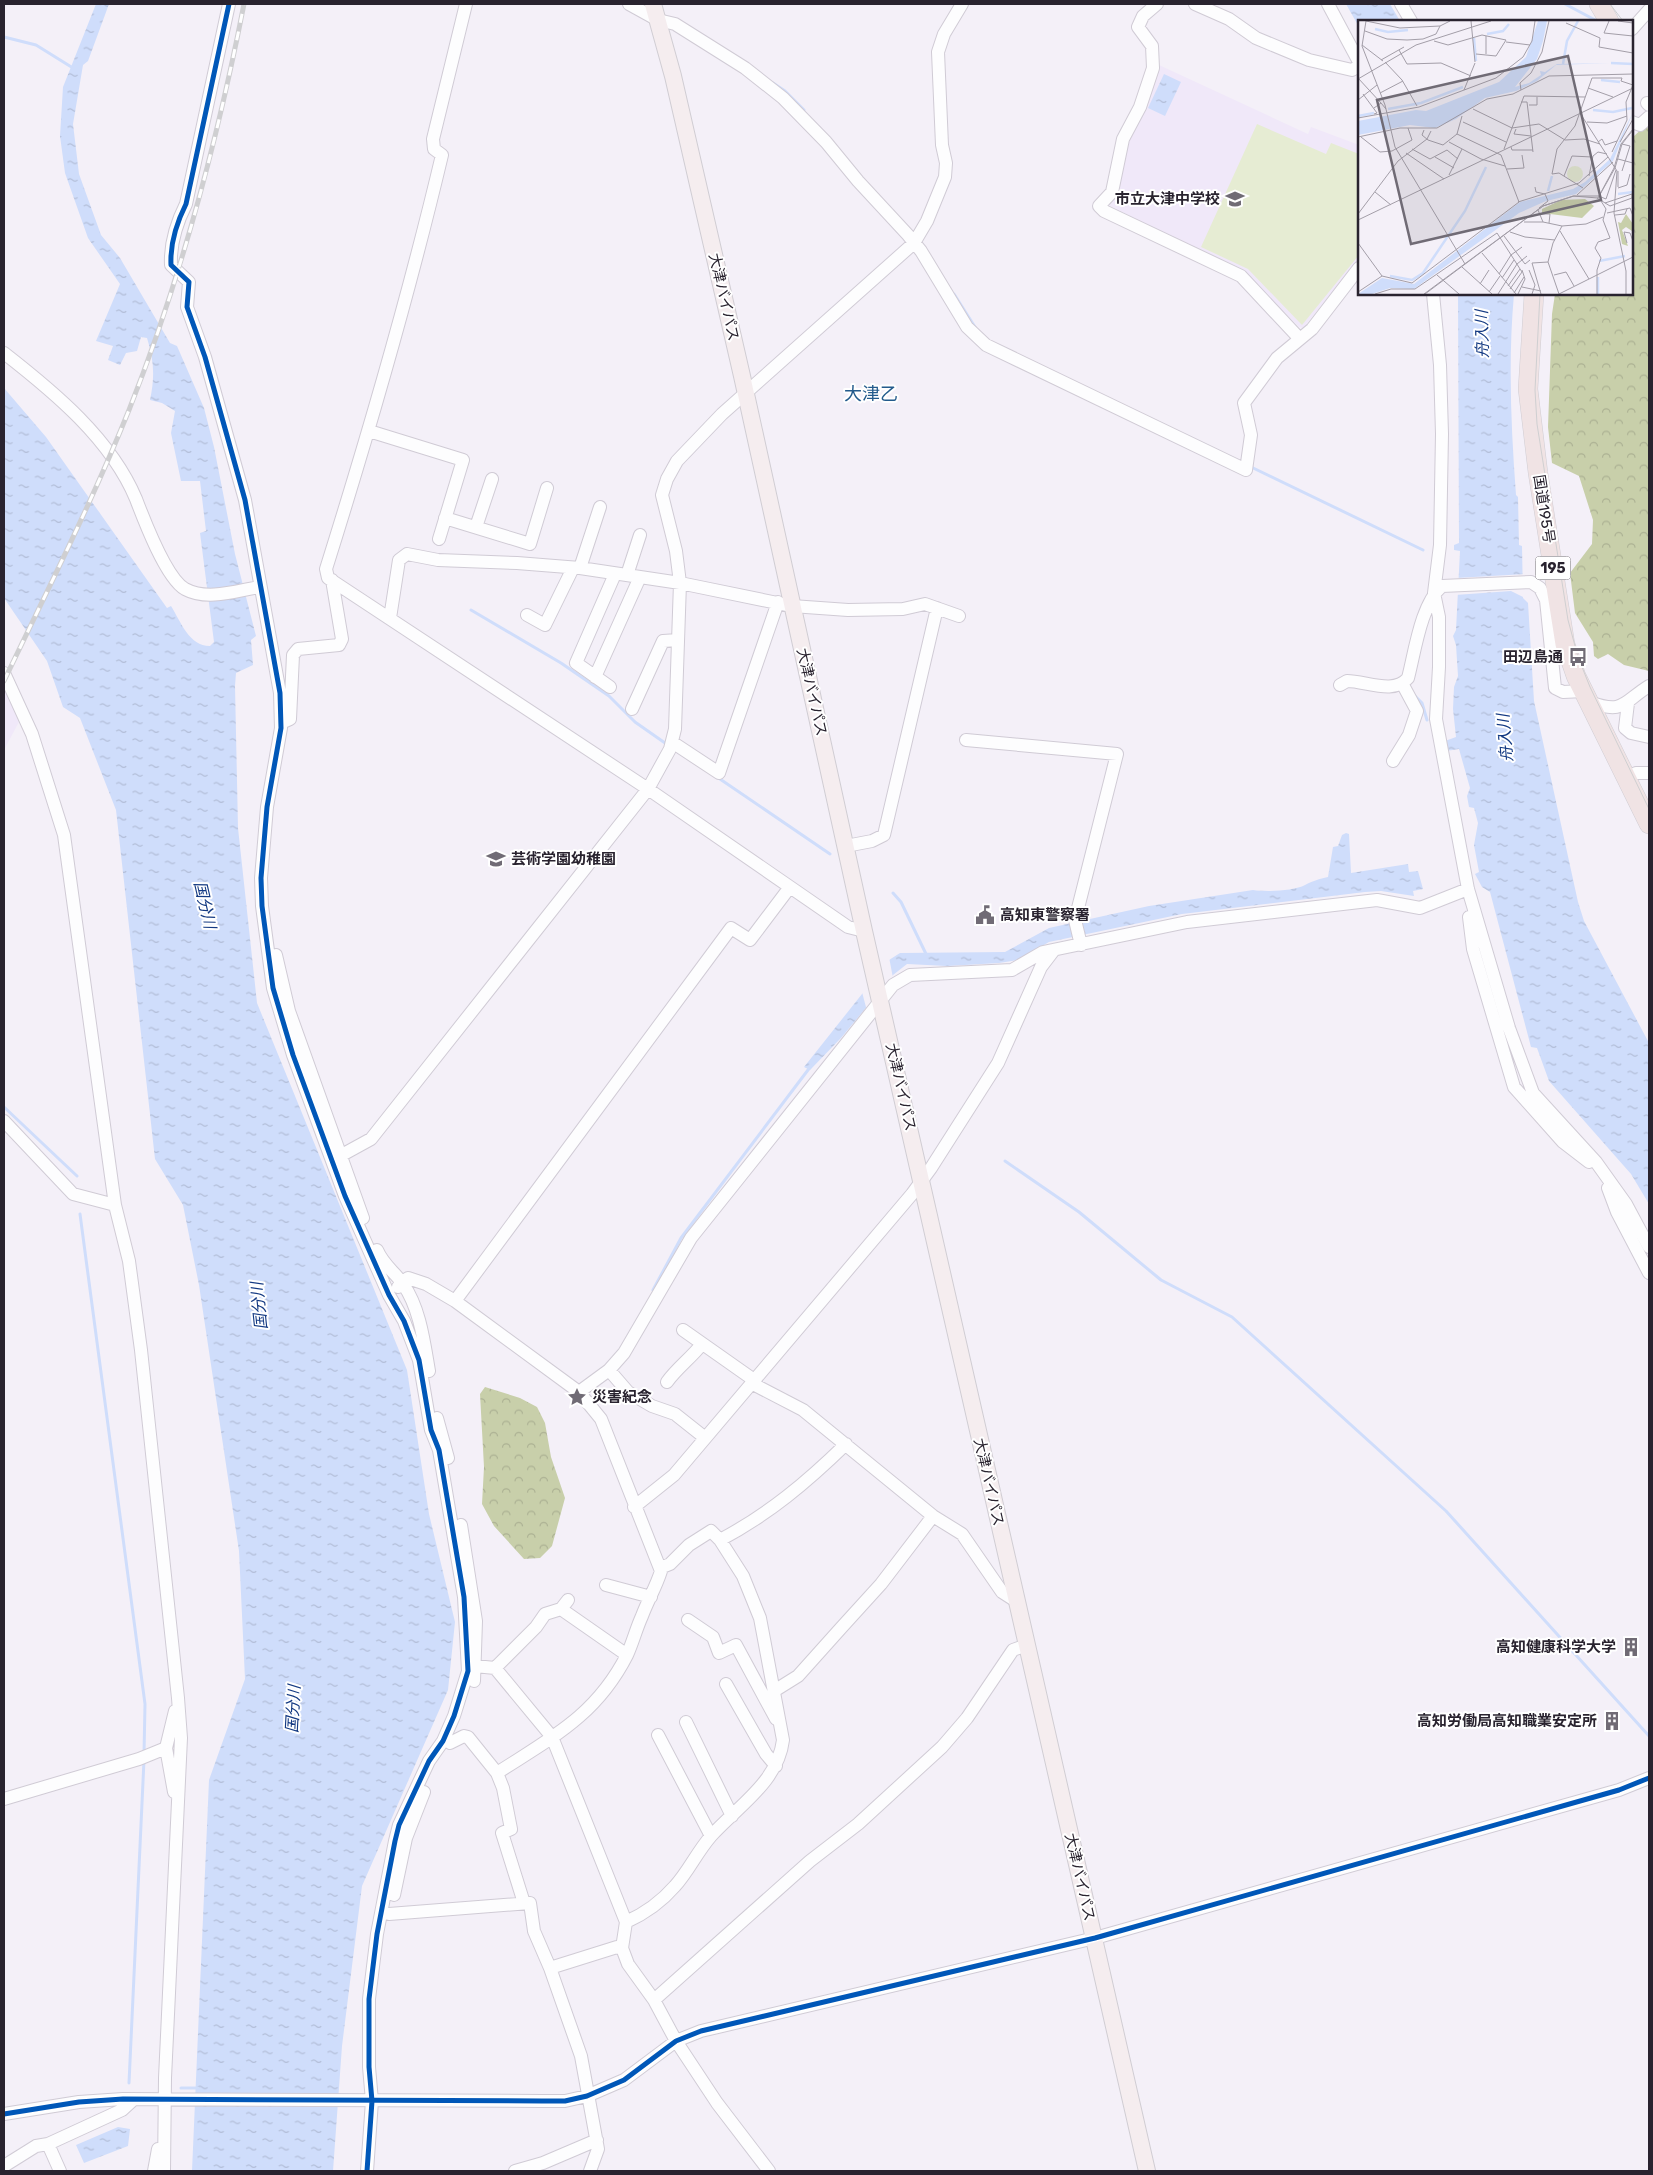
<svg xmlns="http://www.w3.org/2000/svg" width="1653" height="2175" viewBox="0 0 1653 2175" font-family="Rubik,'Noto Sans JP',sans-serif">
<defs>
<pattern id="forest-crowns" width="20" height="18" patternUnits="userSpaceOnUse" patternTransform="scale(1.25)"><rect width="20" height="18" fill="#c8cfaa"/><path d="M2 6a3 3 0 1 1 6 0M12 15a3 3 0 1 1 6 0" fill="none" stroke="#acb193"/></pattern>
<pattern id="water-ripples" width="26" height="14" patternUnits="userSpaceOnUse" patternTransform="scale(1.25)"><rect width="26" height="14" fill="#cfddfb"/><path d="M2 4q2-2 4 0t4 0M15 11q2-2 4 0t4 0" fill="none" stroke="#b2bdd7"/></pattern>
</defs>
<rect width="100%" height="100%" fill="#f4f0f8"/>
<path fill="#f0e8f9" d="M1159,65L1308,134L1311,127L1359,145V259L1303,328L1299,327L1246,273L1108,205L1124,151Z
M4,685L20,720L4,750Z"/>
<path fill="url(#forest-crowns)" d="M1649,122V671L1624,665L1608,654L1598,659L1594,656L1593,642L1575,613L1570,573L1592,544L1593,520L1579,476L1552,463L1548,427L1552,314L1555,294H1632V138Z
M485,1387L520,1398L537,1407L545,1423L551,1457L565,1498L552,1546L540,1558L524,1559L494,1526L482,1504L484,1467L480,1394Z"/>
<path fill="#e6ecd3" d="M1257,124L1326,154L1331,143L1359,154V255L1302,325L1248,269L1201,247Z"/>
<path fill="url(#water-ripples)" d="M96,4H109L88,61L83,65L73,124L79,174L101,235L120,258L170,343L177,346L204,408L214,447L235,554L256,636L251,640L253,665L236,673L235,686L238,828L257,1003L407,1370L429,1514L455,1622L448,1690L362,1886L342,2046L333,2171H192L209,1780L245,1679L239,1551L199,1285L183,1205L155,1159L116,810L80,718L63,707L47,661L4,598V388L46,437L167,608L171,606C181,622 189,646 210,646L214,642L200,533L206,531L200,481H181L171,433L175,411L162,403L150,400C155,377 154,360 147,338L141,337L137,351L126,353L120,365L108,360L113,346L96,341L120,284L88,238L65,173L60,136L63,87Z
M1346,4H1390L1400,21H1359V27Z
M1164,74L1181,82L1165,116L1148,108Z
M1458,294H1514C1508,361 1511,428 1516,495L1518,497L1519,545L1522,546L1523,598L1528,603L1534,701L1578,902L1584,921L1649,1043V1204L1631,1174L1549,1081L1537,1048L1531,1047L1490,892L1482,887L1475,874L1479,872L1474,845L1478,823L1474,808L1469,807L1467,796L1470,788L1459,749L1446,751L1445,741L1456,737L1453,709L1454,687L1458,676L1456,645L1453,636L1456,630L1460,551L1454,550V545L1459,543Z
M1346,833L1349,834L1351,873L1408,864L1409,872L1418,871L1423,889L1413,891L1414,896L1381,891L1365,892L1182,914L1049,942L1018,960L999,963L947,966L907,964L893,975L841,1038L810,1070L804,1067L889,960L900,953L1005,952L1049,928L1149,906L1253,890C1266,892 1294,891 1305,885C1313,881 1319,879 1328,877L1333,847L1338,846L1342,835Z
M118,2127L130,2129L128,2146L84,2163L76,2145Z"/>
<path fill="#f4f0f8" d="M1526,574L1527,599L1511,591L1455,595L1456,578Z
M889,957L893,978L867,1011L862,992Z"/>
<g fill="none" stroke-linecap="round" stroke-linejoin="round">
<path stroke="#cfddfb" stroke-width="3" d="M1565,4L1597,21
M4,37L36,45L73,68
M773,83L785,91L804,110
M954,294L975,327
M1249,466L1423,550
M471,610L561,663L609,696L635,722L665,743
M1415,696L1422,703L1427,720
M717,777L830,854
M893,893L901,902L927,956
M4,1107L77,1176
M1005,1161L1079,1212L1161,1280L1232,1317L1446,1511L1649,1736
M80,1214L145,1704L144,1754
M653,1290L681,1238L811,1066
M129,2083L144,1760
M181,2088H198"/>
<g stroke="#d0cbd5" stroke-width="14">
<path id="minor" d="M229,4L186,204C177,222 170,244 171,265L189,282L187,307L205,357L245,500L280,693L281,728L267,807L261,878L262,906L273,988L293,1055L345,1196L389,1295L404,1321L419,1360L431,1430L439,1450L464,1597L468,1671L454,1716L443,1741L429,1761L399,1825L395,1841L377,1934L369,1999V2067L372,2101L367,2171
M466,4L433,139L434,149L442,155C409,294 369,432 326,569L328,578L648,789L848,927L864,931
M629,4L658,20L675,24L745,68L783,98L826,142L858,181L908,235L921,251L967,327L986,345L1246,470L1251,435L1244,403L1277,358L1312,329L1359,268
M1157,4L1143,16L1138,27L1152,46L1153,68L1140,107L1123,139L1112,192L1099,206L1104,211L1241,276L1299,338
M1195,4L1229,19L1256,38L1309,60L1352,70L1359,66
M1328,4L1359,62
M1401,4L1411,21
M1632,29L1649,10
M1647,103L1649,105
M1632,122L1640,125L1649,117
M1433,294L1440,365L1442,434L1440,545L1434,593L1439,617V667L1436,719L1468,889L1509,1028L1533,1093L1596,1162L1626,1204L1649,1247
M4,353C54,392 111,439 136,499C144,520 166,578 185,589C207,601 236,591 259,587
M369,431L463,460L439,539
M445,518L530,544L547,488
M476,527L492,479
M580,568L600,507
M627,575L640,535
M527,615L545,625L573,568
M390,618L399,560L407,554L438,560L517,563L580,568L680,583L792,606L848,610L903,609L925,604L959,616
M4,673L32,734L64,835L115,1205L129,1261L141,1350L178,1698L181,1738L165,2078L164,2171
M595,677L640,577
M1340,685L1347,681C1366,681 1394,695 1408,678C1415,651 1421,604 1442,586L1531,582L1540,588L1546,600L1555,688L1563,692L1584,691
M610,687L576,663L615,574
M1590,702C1624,715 1623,702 1649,686
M1628,703L1625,728L1631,733L1649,737
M632,709L663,641L678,640
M281,723L290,719L293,655L298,649L339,645L342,639L332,580
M966,740L1117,754L1075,920L1081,945
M672,742L719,773L778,602
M1393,761L1409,735L1417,711L1403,685
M1627,778L1636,773H1649
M846,846L872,841L884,835L937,608
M1469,917L1473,949L1514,1087L1563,1142L1589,1162
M276,955L289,1011L363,1218
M4,1121L73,1194L115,1205
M340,1156L371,1139L648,789L670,749L675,729L680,583L676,551L662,495L667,479L677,461L722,414L914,243L927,221L945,177L946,163L942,145L938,52L944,34L962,4
M1608,1188L1617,1212L1649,1273
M377,1250C384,1266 394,1271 403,1284C420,1308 424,1342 429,1371
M398,1287L408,1278L426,1284L455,1301L579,1392L601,1419L661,1571C656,1587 648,1600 642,1616C636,1629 633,1642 627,1655C596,1716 551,1738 497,1773L468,1737L464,1736L450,1743
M455,1301L731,928L750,940L790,887
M683,1330L754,1380
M609,1370L628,1392L652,1406L675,1414L704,1437
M667,1382C677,1368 691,1358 702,1344
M751,1383L803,1410L933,1516L962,1534L1002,1592L1016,1601
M579,1392L609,1370L624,1353L691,1238L893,985L910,975L1012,970L1043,952L1187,922L1377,900L1420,908L1468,889
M437,1418L448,1458
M634,1507L674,1475L912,1194L931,1168L998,1063L1041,967L1054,950
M461,1525L476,1621L474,1681
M660,1568L670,1564L689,1545L711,1531L720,1540
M606,1585L651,1597
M561,1609L627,1655
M688,1620L713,1637L719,1653L736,1645L776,1719
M475,1666L495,1668L552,1737L626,1922L622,1948L628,1964L654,2000L676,2041L717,2103L769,2171
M495,1668L536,1627L545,1614L561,1609L568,1600
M726,1684L766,1754L776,1766
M774,1691L798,1676L841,1628L881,1584L933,1516
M686,1722L732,1816
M658,1735L711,1836
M166,1748L175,1711
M497,1773L503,1788L511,1829L502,1833L524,1903
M4,1799L139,1759L166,1748L174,1792
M394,1895L406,1838L424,1792
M389,1914L530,1903L534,1931L550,1968L581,2056L598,2149L590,2171
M626,1922C644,1914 662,1901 675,1886C688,1872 697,1852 711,1836C737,1807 778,1782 783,1740L760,1618L743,1576L720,1540C769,1514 807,1482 846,1444
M550,1968L617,1947L622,1948
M654,2000L810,1861L858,1824L942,1747L967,1718L1013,1650L1027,1645
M4,2114L79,2102L123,2099L542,2101H565L587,2096L624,2080L676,2041L701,2031L1095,1938L1619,1790L1649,1778
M4,2166L36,2146L48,2144
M60,2171L48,2144L122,2110L134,2099
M154,2171L158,2149
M515,2171L543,2163L597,2140"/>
</g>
<g stroke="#d0cdd3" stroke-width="18">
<path id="major" d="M653,4L673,76L742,376L864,931L1147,2171"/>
</g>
<g stroke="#d0cdd3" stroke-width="20">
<path id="highway" d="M1599,4L1609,21
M1534,294L1528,389L1538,473L1565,644L1576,676L1649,824"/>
</g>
<use href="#minor" stroke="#fdfdfe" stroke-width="12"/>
<use href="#major" stroke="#f5edef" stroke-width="16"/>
<use href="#highway" stroke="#f0e3e4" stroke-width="19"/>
<path stroke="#cfcfd1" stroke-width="1" d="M1610,4L1623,21
M1632,41V56
M1540,294L1535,390L1537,424L1568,620L1578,657L1590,687L1649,809"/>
<g stroke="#cfcfd1" stroke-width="5">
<path id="rail" d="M4,681C47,591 92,502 129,410C181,279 217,142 244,4"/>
</g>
<use href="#rail" stroke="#fff" stroke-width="3" stroke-dasharray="9" stroke-linecap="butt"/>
<g stroke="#fff" stroke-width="8">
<path id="cycleway" d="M229,4L186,204C177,222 170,244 171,265L189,282L187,307L205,357L245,500L280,693L281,728L267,807L261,878L262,906L273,988L293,1055L345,1196L389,1295L404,1321L419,1360L431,1430L439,1450L464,1597L468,1671L454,1716L443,1741L429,1761L399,1825L395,1841L377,1934L369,1999V2067L372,2101L367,2171
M4,2114L79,2102L123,2099L542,2101H565L587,2096L624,2080L676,2041L701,2031L1095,1938L1619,1790L1649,1778"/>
</g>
<use href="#cycleway" stroke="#0057b8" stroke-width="5"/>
</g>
<defs>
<g id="school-bare" transform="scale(1.5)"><path d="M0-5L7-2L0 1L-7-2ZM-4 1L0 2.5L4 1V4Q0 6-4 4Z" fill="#706b75" stroke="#fff" stroke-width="2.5" paint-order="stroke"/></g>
<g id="bus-bare" transform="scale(1.5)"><path d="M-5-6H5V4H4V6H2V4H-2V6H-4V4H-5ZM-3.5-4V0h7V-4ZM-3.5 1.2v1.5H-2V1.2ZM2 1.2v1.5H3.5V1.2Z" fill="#706b75" stroke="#fff" stroke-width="2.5" paint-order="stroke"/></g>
<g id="civic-bare" transform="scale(1.5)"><path d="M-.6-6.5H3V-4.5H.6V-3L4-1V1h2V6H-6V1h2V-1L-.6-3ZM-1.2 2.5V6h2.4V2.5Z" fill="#706b75" stroke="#fff" stroke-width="2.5" paint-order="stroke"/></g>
<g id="sight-bare" transform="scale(1.5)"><path d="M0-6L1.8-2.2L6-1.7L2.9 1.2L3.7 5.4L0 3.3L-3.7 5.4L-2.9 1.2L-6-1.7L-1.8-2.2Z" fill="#706b75" stroke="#fff" stroke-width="2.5" paint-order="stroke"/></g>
<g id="building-bare" transform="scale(1.5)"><path d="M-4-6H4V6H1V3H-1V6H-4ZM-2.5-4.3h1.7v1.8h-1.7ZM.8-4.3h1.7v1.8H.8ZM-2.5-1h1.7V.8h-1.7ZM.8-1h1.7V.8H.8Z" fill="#706b75" stroke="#fff" stroke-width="2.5" paint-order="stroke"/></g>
</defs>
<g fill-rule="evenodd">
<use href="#school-bare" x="1235" y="199"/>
<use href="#bus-bare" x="1578" y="657"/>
<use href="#school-bare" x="496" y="859"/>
<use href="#civic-bare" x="985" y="915"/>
<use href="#sight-bare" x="577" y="1397"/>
<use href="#building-bare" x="1631" y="1647"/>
<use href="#building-bare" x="1612" y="1721"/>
</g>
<g text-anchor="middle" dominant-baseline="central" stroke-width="4" stroke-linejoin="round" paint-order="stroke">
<rect fill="#fff" stroke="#69656d" stroke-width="1" x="1535.5" y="556.5" width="35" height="23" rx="4"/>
<g font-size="14" font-weight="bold" fill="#29232f">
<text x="1553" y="568">195</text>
</g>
<g font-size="15" font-weight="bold" fill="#29232f" stroke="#fff" text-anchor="end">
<text x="1220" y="199">市立大津中学校</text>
<text x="1563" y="657">田辺島通</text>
<text x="511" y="859" text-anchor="start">芸術学園幼稚園</text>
<text x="1000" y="915" text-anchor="start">高知東警察署</text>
<text x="592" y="1397" text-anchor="start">災害紀念</text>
<text x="1616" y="1647">高知健康科学大学</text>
<text x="1597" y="1721">高知労働局高知職業安定所</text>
</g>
<g font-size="15" fill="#29232f" stroke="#fff">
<text transform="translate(724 297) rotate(77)">大津バイパス</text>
<text transform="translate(1544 509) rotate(81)">国道195号</text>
<text transform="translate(812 692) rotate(77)">大津バイパス</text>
<text transform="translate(901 1087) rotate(77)">大津バイパス</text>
<text transform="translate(989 1482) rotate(77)">大津バイパス</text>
<text transform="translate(1080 1877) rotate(77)">大津バイパス</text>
</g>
<g font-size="16" font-style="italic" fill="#143a83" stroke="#fff">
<text transform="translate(1482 334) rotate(-91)">舟入川</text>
<text transform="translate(1505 738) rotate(-95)">舟入川</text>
<text transform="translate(205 905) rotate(77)">国分川</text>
<text transform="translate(259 1306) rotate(-96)">国分川</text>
<text transform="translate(293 1709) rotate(-87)">国分川</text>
</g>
<g font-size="18" fill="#235b8c" stroke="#fff">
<text x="871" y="394">大津乙</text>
</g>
</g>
<g transform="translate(1358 20)">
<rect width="275" height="275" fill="#f4f0f8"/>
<path d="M227,179L236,186L224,198L184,193V189L203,180ZM268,194L275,204L274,211L268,207L264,210L270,226L264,224L260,202L263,203Z" fill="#c8cfaa"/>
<path d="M209 154a8 8 0 1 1 16 0a8 8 0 1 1-16 0Z" fill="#e6ecd3"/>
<path d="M180,1H189L185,21L179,39L157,67L171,63L183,55L182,51L187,52L199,44L252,43L198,45L179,61L158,71L127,78L98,99L77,108L52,105L0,115V101L58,90L68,91L141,62L168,37ZM275,92L255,141L218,174L188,181L161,193L56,269L32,268L14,274H0L24,258L56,264L162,182L215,169L227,162L252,139Z" fill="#cfddfb"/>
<path fill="none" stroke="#cfddfb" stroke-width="2.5" d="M17,9L30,12L50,10M129,14L145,11L151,4M116,18L118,41M253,43L275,44M205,44L209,21L220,1M243,60L262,62M30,89L63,83L105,67M235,90L255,92L274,88M0,96L16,93M190,171L194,156M260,174L275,172M241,241L267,236M32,256L54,260L65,253L107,191L128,147M240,274V257"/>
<path fill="none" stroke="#a39ea8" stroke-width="1" d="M8,1L4,26L27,85L37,127L107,244M8,1L42,8L82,6L92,1M113,1L117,42M251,1L246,13L275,16M260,1L275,3M208,3L242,18L241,27L275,33M7,11L29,19L49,20L65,19L78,14L82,6M128,16V34M76,21L90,25L124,15L148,20L138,36L118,34M148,22L172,25M4,25L25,41M41,30L49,44L83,43L113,56M23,40L46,27M27,42L44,60L59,86M0,58L23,83M0,59L58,25L133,1M230,68L255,77M106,70L117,43M163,70L162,63L173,53L184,32L191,1M22,73L45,61M5,74L19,93L16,94M0,80L19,65M163,82H169L175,132M171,85H179V77M16,88L23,83L28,89M115,89L154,108L181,104L207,120L226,119L242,124M222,93L259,151L256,193L268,251V274M0,98L61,87L138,58L165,37L174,21L177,1M105,102L148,122M229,102L249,103L269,96M158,109L156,114L173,116M66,110L64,115L70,120L85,125L99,114L104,96M99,114L143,135L161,182M0,117L42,108H79L129,79L155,74L191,56L275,54M3,117L22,132L34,131L54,120L50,108M91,122L123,139L147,146M240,122L244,119L247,125L259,121M262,122L275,99M264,124L272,126L264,151M153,127L154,130H175M54,129L72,139L89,130L100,139M146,129L166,76L227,77M48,133L86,159M77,137L96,148M260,139L275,143M149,149L166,148L164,135M260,151V167M91,155L104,129M206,156L214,136L234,137M231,156L235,136L240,132L249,134M177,167L178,172L187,174L190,181L181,188M225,168L201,153L194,154L199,129L217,106L234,58H264L263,61L275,65L268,82L269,100L254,132M260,168L269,165L272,154M17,172L33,185M219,175L255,142M243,177L248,179L258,150M239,178L252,186L274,178V174L247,183M160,182L221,163L250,137M180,190L185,202L204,206L195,223L190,242L201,274M249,193L272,188L275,196M0,194L40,141L69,119L73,111M183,194H192L191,203M257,195L267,194L269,189M0,200L275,68M166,202H185M204,206L228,204L245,197M202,211L231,259M152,212L167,217L197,220M146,216L167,244L172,240M0,223L24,256L54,263L161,182M269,223L266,212L272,213L275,221M124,233L158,274M104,247L134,274M171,250L177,265L174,274M141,254L153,235L164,227M79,255L101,274M196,255L208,252L216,266M144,258L156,240M122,264L131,250M150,266L162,249M164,267L183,271M0,272L24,256M131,272L142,256M156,273L166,257M17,274L33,269H57L139,213L164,252L152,269M66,274L185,186L216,176H241L256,148L263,124L275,109M67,274L185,186L215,176L240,178L257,148L264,124L275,110M140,274L159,244L169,236M160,274L167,259L164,250M183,274L174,243L190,242M201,274L275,237M239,274V250L243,238L237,228L240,222L252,218L245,200L248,189L243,181"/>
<path fill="#706b75" fill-opacity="0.15" stroke="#706b75" stroke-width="2.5" d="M210,36L243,180L53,224L19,80Z"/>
<rect width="275" height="275" fill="none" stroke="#29232f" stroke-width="2.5"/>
</g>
<rect width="1653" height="2175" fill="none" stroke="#29232f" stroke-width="10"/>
</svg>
